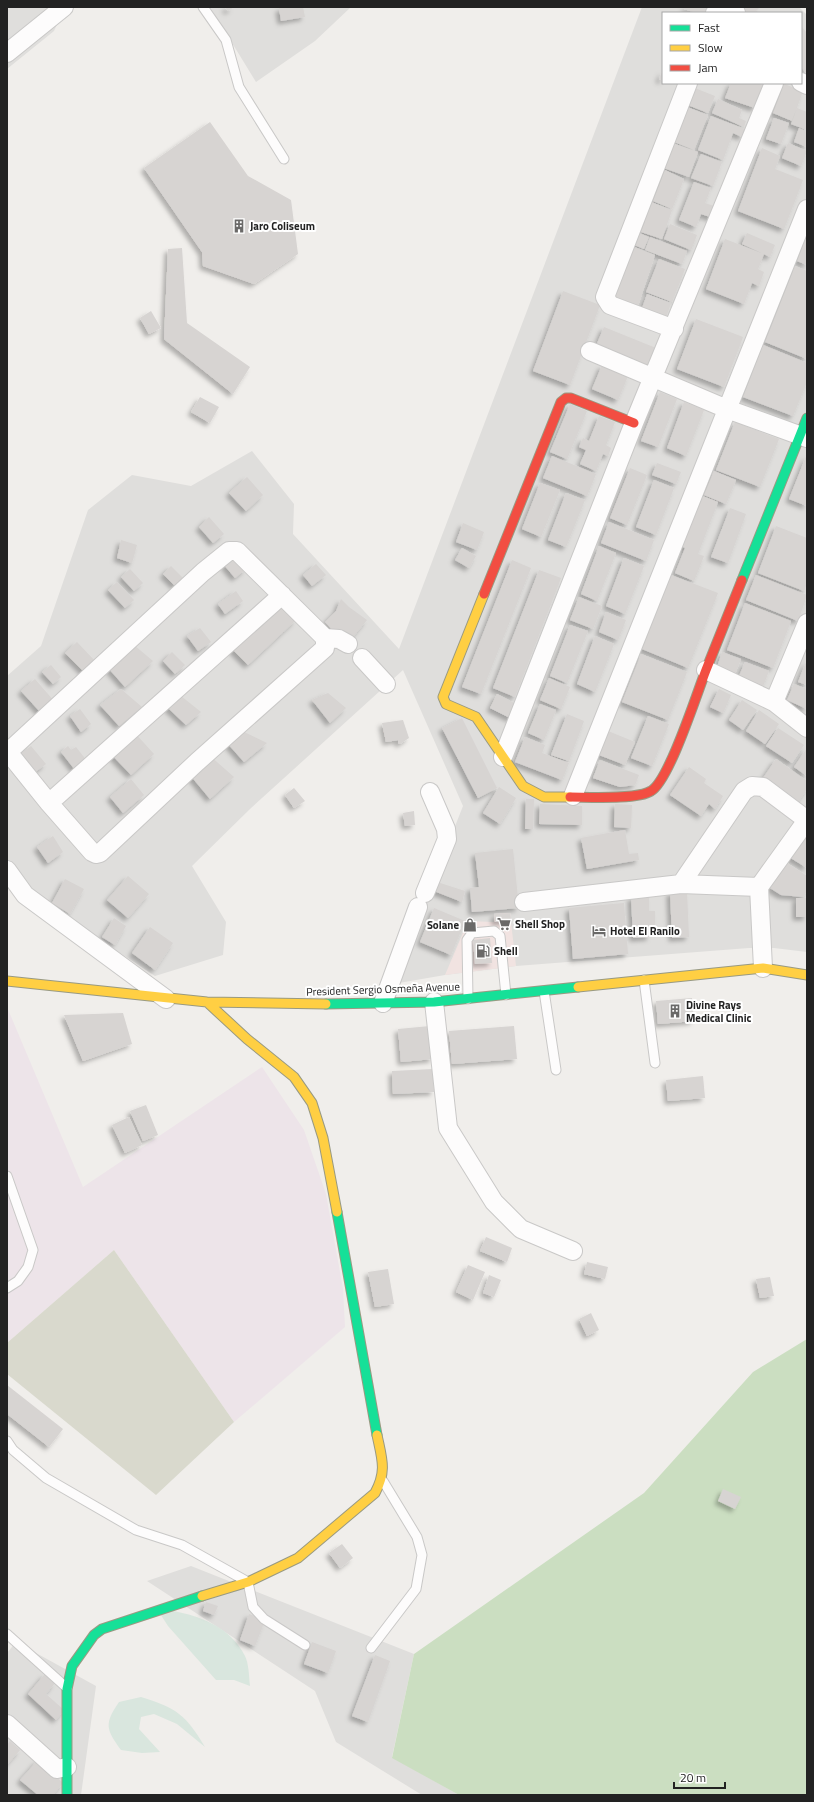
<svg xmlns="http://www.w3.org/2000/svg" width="814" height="1802" viewBox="0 0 814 1802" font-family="'Titillium Web',sans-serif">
<defs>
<filter id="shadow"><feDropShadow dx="-3.5" dy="3.5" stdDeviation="2" flood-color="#0004"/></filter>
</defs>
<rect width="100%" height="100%" fill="#f0eeeb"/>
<path fill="#dfdedc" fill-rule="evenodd" d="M7,7H65L54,31L7,69Z
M210,7H351L315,41L256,82Z
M642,7H799L807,15V952L774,948H749L516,966L445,975L393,984L463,806L403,670L250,809L192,866L226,922L223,955L155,976L46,904L7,863V676L41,646L88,510L132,475L191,486L252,451L294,504L293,534L399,649ZM663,13H801V83H663Z
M191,1566L414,1654L392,1757L459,1795H422L336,1742L315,1691L147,1581Z
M16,1642L96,1686L81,1795H7V1653Z"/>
<path fill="#f1e3e1" d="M510,913L516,966L445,975L468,921L494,922V914Z"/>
<path fill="#ede4e9" d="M7,1007L83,1187L262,1067L304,1130L326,1194L343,1289L345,1327L234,1422L114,1250L7,1343Z"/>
<path fill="#d9d9cd" d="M114,1250L234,1422L156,1495L7,1374V1343Z"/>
<path fill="#cbdec1" d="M807,1339V1795H459L392,1758L414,1654L644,1493L753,1372Z"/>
<path fill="#d9e6de" d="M157,1609C190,1612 229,1623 245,1656C249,1664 249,1677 250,1686L234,1680H216L168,1626Z
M141,1697C177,1708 186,1715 205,1747L177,1724L154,1714L141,1717L139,1729L160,1752L142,1753L121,1750C106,1729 104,1724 119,1702Z"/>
<path fill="#d7d4d2" filter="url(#shadow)" d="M225,7H234L228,11Z
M303,7L305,17L281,21L279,8Z
M685,7H707L705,13H696L684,9Z
M745,7H760L754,13H746L742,9Z
M801,26L807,33V74L801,67Z
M663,70V81L659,79Z
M731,83H757L763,85L755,108L725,98Z
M784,84L803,91L792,121L773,113Z
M692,87L715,96L708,113L685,104Z
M718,99L742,110L739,118L746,121L744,127L712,113Z
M682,105L708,115L694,150L669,140Z
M797,108L807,112V130L791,124Z
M711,116L745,129L742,137L733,133L723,160L698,150Z
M774,118L789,123L781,144L766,139Z
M210,122L248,176L291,200L298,254L254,284L203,266L202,252L144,168Z
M799,128L807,132V147L794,142Z
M670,142L698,152L689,177L658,166Z
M788,143L807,151L801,166L782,158Z
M762,148L780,156L775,169L803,180L784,229L738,211Z
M701,154L722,162L713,186L691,178Z
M665,170L684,179L672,209L653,201Z
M694,182L711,188L705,203L717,207L713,218L701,214L696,227L679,220Z
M646,200L672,210L662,239L641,232L645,221L639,219Z
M670,224L697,235L691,250L664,239Z
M632,230L649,237L644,249L627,242Z
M747,233L775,245L770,257L742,244Z
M650,237L687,251L682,264L645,250Z
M725,239L764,254L758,269L764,272L759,286L752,283L744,304L706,289Z
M805,240H807V265L797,261Z
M627,244L655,255L637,309L610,296Z
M182,248L187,323L250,367L233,394L164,339L168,249Z
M659,259L685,269L672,302L646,292Z
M795,266L807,271V359L765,342Z
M563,291L600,305L570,385L533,371Z
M647,294L671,303L665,320L641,311Z
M151,311L161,328L149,334L140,318Z
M696,319L743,337L724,387L677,369Z
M604,327L656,348L648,369L595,348Z
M763,345L807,363V382L793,416L743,397Z
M602,365L628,376L618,400L592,389Z
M660,392L677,399L658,447L641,441Z
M200,397L219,407L210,423L191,412Z
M684,402L704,410L686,456L667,448Z
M570,404L587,411L567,459L550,452Z
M599,416L615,422L606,445L611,448L608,456L603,454L596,471L580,464L586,450L579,447L583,438L589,441Z
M735,422L779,439L760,487L716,470Z
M807,454V506L789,499Z
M552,456L596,474L587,496L543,478Z
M657,463L681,472L676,484L652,475Z
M630,468L647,475L627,525L610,518Z
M714,471L736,480L726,504L704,495Z
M247,477L263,495L246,511L229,493Z
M654,480L674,488L656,535L636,527Z
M540,483L560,490L541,537L522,529Z
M566,493L585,500L566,547L548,540Z
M700,495L718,502L698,554L704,556L694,581L675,573L685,548L681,546Z
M730,508L746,514L728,563L711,557Z
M209,517L224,534L213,543L199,527Z
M609,522L654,540L646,561L601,543Z
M463,523L484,532L477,550L456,542Z
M776,526L807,538V583L804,591L758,573Z
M121,540L137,545L132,563L117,558Z
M599,546L616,553L597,601L581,594Z
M462,548L476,556L469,568L455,560Z
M235,556L246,569L235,578L224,565Z
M624,558L644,566L625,614L606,606Z
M512,560L531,568L481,694L462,687Z
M316,564L326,575L312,586L303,575Z
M171,566L183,578L175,586L163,574Z
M130,569L143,583L134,591L121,577Z
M539,570L561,578L515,697L493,688Z
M671,575L718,593L688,668L642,649Z
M756,575L807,595L798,621L746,600Z
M117,582L134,600L125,608L108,590Z
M236,591L243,601L225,614L218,604Z
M579,597L602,606L593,629L570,620Z
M341,599L349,607L367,620L349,642L334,632L325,622L336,611Z
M745,603L791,621L773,668L727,650Z
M280,604L296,620L248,665L232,649Z
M606,612L626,620L618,640L599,632Z
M570,625L588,631L567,683L550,676Z
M200,628L211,642L198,651L187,636Z
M595,636L614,644L595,692L577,684Z
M77,642L95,661L86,674L65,653Z
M134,645L153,661L125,687L109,669Z
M172,652L185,665L175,674L163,661Z
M722,652L741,659L735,674L717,667Z
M641,654L687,672L668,720L622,702Z
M807,660V685L798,682Z
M745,662L769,671L763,686L739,676Z
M51,665L61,677L53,684L42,672Z
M549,678L570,687L561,709L540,700Z
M35,679L54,701L41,713L21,691Z
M794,684L807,689V709L787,700Z
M121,689L142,707L119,726L100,705Z
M719,689L731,695L723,713L710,707Z
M328,693L346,708L330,723L312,700Z
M497,694L518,705L512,719L490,708Z
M181,696L201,712L186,725L167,707Z
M742,700L757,710L743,730L729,720Z
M540,704L556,710L544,740L528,733Z
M80,709L91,724L81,732L70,716Z
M759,710L779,724L765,744L746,731Z
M567,714L584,721L569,761L551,755Z
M648,716L669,724L652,766L631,758Z
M462,718L497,788L478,798L442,728Z
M403,720L409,738L400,744L398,743V740L386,742L382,723Z
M778,728L804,745L792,763L766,746Z
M242,731L267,743L244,762L228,744Z
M608,731L635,742L625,765L599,755Z
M134,732L154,754L131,775L111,754Z
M525,737L545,745L542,753L569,763L562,780L515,762Z
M31,746L46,764L34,773L19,755Z
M68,746L71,750L76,747L87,761L75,770L61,752Z
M807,748V776L794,767Z
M209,755L234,777L210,799L190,775Z
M776,759L807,781V789L796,805L761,781Z
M600,760L639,775L635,785L620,787L593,778Z
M689,767L706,779L704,783L723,796L715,809L709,804L701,816L670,795Z
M131,779L144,795L123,813L110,797Z
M499,787L516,798L500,824L483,813Z
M294,788L305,801L294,808L285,795Z
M526,799H534L533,829H525Z
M540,804L582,806V825L539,824Z
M615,804L632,805L631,828L614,827Z
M414,811L415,825L405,826L403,813Z
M625,830L629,854L638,853L639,860L587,869L581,838Z
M807,831V868L789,857Z
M53,836L63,852L48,863L37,847Z
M513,849L519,908L472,912L470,888L479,887L475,853Z
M787,863L807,876V891L803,897L781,895L770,888Z
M128,876L149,894L128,918L107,900Z
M65,879L84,889L70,914L52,903Z
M437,882L465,891L462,902L434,891Z
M670,892H687L689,937L672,938Z
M649,896V911H655V925H650V937L633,938L631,897Z
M796,898H807V917H796Z
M624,903L628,954L573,959L569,908Z
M434,908L465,921L451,955L420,942Z
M510,913L511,921L495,922L494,914Z
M114,918L126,926L115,945L102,937Z
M150,927L173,943L155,970L132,953Z
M490,938L492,963L475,964L473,940Z
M692,998L694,1021L658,1024L656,1001Z
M123,1013L132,1044L83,1061L64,1015Z
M430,1026L433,1059L401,1062L398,1029Z
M514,1026L517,1059L452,1064L449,1031Z
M433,1069L434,1092L393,1094L392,1071Z
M703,1076L705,1098L668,1101L666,1080Z
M146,1105L158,1135L143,1141L130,1111Z
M129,1117L142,1145L125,1153L112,1125Z
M486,1237L512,1248L507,1262L480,1251Z
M587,1262L608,1267L605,1279L584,1274Z
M468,1265L485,1272L473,1300L456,1292Z
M388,1269L394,1304L375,1307L368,1272Z
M489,1275L501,1280L494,1297L483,1293Z
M770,1277L774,1296L760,1298L756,1279Z
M591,1313L599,1330L587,1336L579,1319Z
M7,1385L63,1429L49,1447L7,1414Z
M723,1489L741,1497L735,1509L718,1501Z
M342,1544L353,1558L340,1568L329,1553Z
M206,1602L218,1606L214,1615L203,1611Z
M249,1614L265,1620L255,1646L240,1640Z
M312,1642L336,1651L328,1673L304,1664Z
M375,1655L390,1661L368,1722L352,1716Z
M45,1674L55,1683L46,1694L64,1710L56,1720L28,1694Z
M10,1741L20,1750L7,1765V1745Z
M38,1760L63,1783L53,1795H38L20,1780Z"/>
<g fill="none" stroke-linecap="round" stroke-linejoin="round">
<g stroke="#c9c8c7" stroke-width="11">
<path id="lane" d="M203,7L226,40L239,87L284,159
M644,980L655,1063
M544,991L556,1070
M468,999L467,940L472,933L494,931L500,936L506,995
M7,1176L33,1250L28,1267L18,1281L7,1288
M7,1441L13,1450L46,1478L136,1530L182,1545L248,1582L253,1607L264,1619L305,1645
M7,1634L67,1688
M371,1648L416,1589L422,1555L417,1537L383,1481"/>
</g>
<g stroke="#c9c8c7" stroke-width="20">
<path id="street" d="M715,13L727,8L736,13
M7,53L64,7
M801,82L807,85
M674,329L610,305L605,297L688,83
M590,351L727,409L807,438
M325,638L339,639L348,644
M362,658L386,684
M706,670L774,702L807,728
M774,702L807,623
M7,753L8,752L203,572L229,551H237L325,638V648L197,762L100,853L96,854L92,852L49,803L8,752
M503,757L634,423L774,83
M573,796L807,209
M49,803L282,595
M7,870L25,895L166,999
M681,884L744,791L752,786L763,787L807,820
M425,893L447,839L446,829L430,792
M524,902L681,884L759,887
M763,968L759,887L807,820
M434,1002L448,1128L494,1202L521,1229L573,1251
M383,1003L418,907
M7,1724L57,1769L67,1767"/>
</g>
<g stroke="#999a82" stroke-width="11">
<path id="fast" d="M742,580L807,418
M326,1004L434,1002L578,987
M337,1212L377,1435
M67,1795V1689L72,1666L94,1635L102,1629L202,1596"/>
</g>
<g stroke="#999a82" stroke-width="11">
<path id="slow" d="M484,594L443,697L446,704L476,717L523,786L544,797H570
M7,981L207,1002L326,1004
M578,987L763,968L807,975
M207,1002L247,1039L294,1077L312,1103L323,1138L337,1212
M202,1596L248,1582L298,1558L375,1493C387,1471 382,1459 377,1435"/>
</g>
<g stroke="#999a82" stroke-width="11">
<path id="jam" d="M484,594L561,402L566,398H571L634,423
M570,797C588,797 637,800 651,791C669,781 697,693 706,670C718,640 730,610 742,580"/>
</g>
<use href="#lane" stroke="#fdfcfc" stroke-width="9"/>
<use href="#street" stroke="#fdfcfc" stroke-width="18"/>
<use href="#fast" stroke="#16e098" stroke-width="9"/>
<use href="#slow" stroke="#ffcf43" stroke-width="9"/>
<use href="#jam" stroke="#f24e42" stroke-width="9"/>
</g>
<defs>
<g id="building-bare" transform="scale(1.08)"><path d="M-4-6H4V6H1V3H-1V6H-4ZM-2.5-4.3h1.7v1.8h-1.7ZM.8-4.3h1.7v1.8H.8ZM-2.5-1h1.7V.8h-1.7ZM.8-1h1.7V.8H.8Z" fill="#6a6968" stroke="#fff" stroke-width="2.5" paint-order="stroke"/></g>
<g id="supermarket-bare" transform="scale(1.08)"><path d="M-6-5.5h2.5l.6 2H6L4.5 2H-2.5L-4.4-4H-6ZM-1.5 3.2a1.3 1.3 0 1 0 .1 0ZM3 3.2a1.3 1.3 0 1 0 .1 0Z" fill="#6a6968" stroke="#fff" stroke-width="2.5" paint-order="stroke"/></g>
<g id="shop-bare" transform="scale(1.08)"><path d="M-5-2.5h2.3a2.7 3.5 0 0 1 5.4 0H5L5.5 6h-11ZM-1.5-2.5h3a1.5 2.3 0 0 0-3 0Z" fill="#6a6968" stroke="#fff" stroke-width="2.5" paint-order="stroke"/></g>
<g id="hotel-bare" transform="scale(1.08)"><path d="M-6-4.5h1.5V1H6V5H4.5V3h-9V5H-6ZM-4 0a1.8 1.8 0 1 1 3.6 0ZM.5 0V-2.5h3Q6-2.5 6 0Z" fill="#6a6968" stroke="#fff" stroke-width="2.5" paint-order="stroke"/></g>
<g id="fuel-bare" transform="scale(1.08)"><path d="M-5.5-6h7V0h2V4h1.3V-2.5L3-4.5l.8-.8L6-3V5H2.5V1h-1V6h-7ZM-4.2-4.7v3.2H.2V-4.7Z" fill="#6a6968" stroke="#fff" stroke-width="2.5" paint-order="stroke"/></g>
</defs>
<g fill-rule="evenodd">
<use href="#building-bare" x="239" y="226"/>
<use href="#supermarket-bare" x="504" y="924"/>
<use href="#shop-bare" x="470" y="925"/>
<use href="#hotel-bare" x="599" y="931"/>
<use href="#fuel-bare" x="483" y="951"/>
<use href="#building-bare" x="675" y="1011"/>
</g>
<g text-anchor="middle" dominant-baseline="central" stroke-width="4" stroke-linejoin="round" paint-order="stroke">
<g font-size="11" font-weight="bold" fill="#222" stroke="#fff" text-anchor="start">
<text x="250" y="226">Jaro Coliseum</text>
<text x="515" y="924">Shell Shop</text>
<text x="459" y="925" text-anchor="end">Solane</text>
<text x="610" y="931">Hotel El Ranilo</text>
<text x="494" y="951">Shell</text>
<text x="686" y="1005">Divine Rays<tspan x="686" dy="13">Medical Clinic</tspan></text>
</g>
<g font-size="11" fill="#222" stroke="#fff">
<text transform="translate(383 989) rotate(-2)">President Sergio Osmeña Avenue</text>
</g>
</g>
<rect width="814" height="1802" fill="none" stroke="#222222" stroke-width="16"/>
<rect x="662" y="12" width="140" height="72" fill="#ffffff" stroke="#a7a7a7"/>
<rect x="670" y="25" width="20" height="6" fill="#16e098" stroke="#a7a7a7"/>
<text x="698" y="32" font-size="12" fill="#222222">Fast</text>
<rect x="670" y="45" width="20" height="6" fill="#ffcf43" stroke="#a7a7a7"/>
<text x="698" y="52" font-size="12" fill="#222222">Slow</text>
<rect x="670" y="65" width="20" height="6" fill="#f24e42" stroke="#a7a7a7"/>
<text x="698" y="72" font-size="12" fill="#222222">Jam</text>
<path d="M674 1782v6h51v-6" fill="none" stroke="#222222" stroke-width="2"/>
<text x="680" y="1782" font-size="12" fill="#222222" stroke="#ffffff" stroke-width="3" paint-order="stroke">20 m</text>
</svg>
